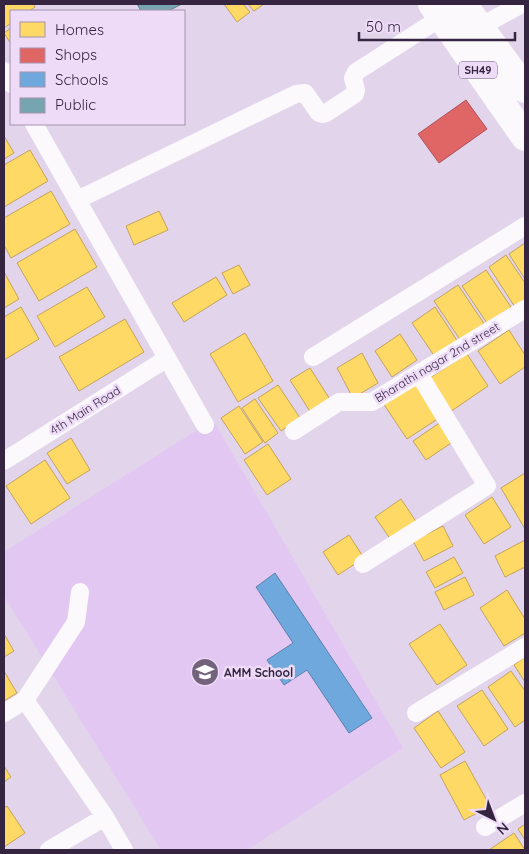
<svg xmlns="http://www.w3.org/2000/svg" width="529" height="854" viewBox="0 0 529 854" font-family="Quicksand,sans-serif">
<rect width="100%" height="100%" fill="#e2d4eb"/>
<path fill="#e3c7f3" d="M213,420L403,748L247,850H161L4,596V552Z"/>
<path fill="#ffd966" stroke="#c3a35b" d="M4,4H33L35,7L29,11H11V23L4,28Z
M224,4H243L250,12L237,22Z
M248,4H264L254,11Z
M11,28V44L4,33Z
M4,136L14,153L4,159Z
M30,150L48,181L4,207V165Z
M51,191L70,224L11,258L4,245V218Z
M159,211L168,230L134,245L126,226Z
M75,229L97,267L39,301L17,263Z
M525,243V279L509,254Z
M506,255L525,283V301L515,307L489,267Z
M239,265L250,285L233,294L222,273Z
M486,270L511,307L487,323L462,286Z
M4,272L19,299L4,308Z
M216,277L227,295L184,322L172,303Z
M458,285L485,325L461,341L434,301Z
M87,287L105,317L55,347L37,316Z
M21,307L39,339L4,360V317Z
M435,307L458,342L435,357L412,323Z
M125,319L144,352L79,391L59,357Z
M509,330L525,355V367L500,384L478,351Z
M245,333L273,381L238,402L210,354Z
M400,334L417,360L392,377L375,351Z
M362,353L378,383L353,398L337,368Z
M467,354L488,386L450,412L428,379Z
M310,368L331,401L311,413L290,380Z
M415,382L439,418L407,439L383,403Z
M278,385L300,418L281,431L258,398Z
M255,399L278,433L265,443L242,408Z
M239,406L263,442L245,454L221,418Z
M441,422L454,441L426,460L413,441Z
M71,438L90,470L67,484L47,453Z
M268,444L291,479L267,495L244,460Z
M45,460L70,498L31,524L6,486Z
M525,473V529L501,488Z
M492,497L511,527L484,544L465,515Z
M401,499L417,523L391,540L375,517Z
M443,526L453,546L424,561L413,541Z
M349,535L364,558L338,575L323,552Z
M525,540V567L505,577L495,556Z
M454,557L463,573L435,588L426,572Z
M465,577L474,595L444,610L435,592Z
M507,590L525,619V633L504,646L480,608Z
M440,624L467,665L437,685L409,644Z
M4,634L14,651L4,657Z
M525,657V682L514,665Z
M4,671L17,693L4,701Z
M511,671L525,691V720L515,727L488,687Z
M482,690L508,729L484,746L457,706Z
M438,711L465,752L441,768L414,728Z
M465,761L490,806L464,820L440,775Z
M4,766L11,777L4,782Z
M7,806L25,833L4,847V808Z
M525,824V840L518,829Z
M514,833L525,850H489Z"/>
<path fill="#e06666" stroke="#ad525b" d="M466,100L487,129L439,163L418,134Z"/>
<path fill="#6fa8dc" stroke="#5e81ad" d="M275,573L372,718L349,733L307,670L284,685L267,660L293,643L256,587Z"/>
<path fill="#76a5af" stroke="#637f8e" d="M137,4H182L168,11H141Z"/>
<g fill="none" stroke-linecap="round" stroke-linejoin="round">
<path stroke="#fbf9fc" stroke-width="18" d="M472,31L522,4
M4,71L11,84
M34,124L205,425
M77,200L296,94L305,93L319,113L322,114L326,113L355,94L356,90L353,78L356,72L442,17
M313,357L525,226
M294,431L339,402H372L525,309
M4,461L166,359
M363,564L487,486L419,374
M25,700L105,817L124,850
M4,713L25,700L76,622L80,592
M416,713L525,647
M485,827L525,803
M49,850L105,817"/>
<path stroke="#fbf9fc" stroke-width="28" d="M432,4L525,137
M463,4L525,89"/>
</g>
<defs>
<g id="school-disc" transform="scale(1.4375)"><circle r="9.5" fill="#72627c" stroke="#eddbf8"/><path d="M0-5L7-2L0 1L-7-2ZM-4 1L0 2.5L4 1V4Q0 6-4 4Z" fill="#fff"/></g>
</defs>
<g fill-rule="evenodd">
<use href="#school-disc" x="205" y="672"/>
</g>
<g text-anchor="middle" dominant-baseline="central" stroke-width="5" stroke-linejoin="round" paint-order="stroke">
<rect fill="#eddbf8" stroke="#6d5c77" stroke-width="1" x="459" y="61.5" width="38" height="17" rx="4"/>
<g font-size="11" font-weight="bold" fill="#362540">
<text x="478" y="70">SH49</text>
</g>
<g font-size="12" fill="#362540" stroke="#eddbf8">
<text transform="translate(437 362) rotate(-31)">Bharathi nagar 2nd street</text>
<text transform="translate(85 410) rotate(-32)">4th Main Road</text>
</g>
<g font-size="12" font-weight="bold" fill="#362540" stroke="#eddbf8" text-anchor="start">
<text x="224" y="672">AMM School</text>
</g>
</g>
<rect width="529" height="854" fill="none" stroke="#362540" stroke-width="10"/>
<rect x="10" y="10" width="175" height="115" fill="#eddbf8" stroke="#a492ae"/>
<rect x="20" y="22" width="25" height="15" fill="#ffd966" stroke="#a492ae"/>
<text x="55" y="35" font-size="15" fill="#362540">Homes</text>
<rect x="20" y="48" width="25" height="15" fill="#e06666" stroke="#a492ae"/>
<text x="55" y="60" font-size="15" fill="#362540">Shops</text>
<rect x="20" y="72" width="25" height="15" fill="#6fa8dc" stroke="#a492ae"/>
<text x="55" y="85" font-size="15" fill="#362540">Schools</text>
<rect x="20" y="98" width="25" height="15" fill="#76a5af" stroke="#a492ae"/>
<text x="55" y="110" font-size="15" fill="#362540">Public</text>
<g transform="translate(494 819) rotate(138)" stroke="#eddbf8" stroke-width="4" paint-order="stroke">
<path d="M0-4L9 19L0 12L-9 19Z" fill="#362540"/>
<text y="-8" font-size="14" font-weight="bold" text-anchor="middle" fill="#362540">N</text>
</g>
<path d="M359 32v8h156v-8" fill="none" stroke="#362540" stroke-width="2.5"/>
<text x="366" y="32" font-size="15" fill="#362540" stroke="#eddbf8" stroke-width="4" paint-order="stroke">50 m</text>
</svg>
